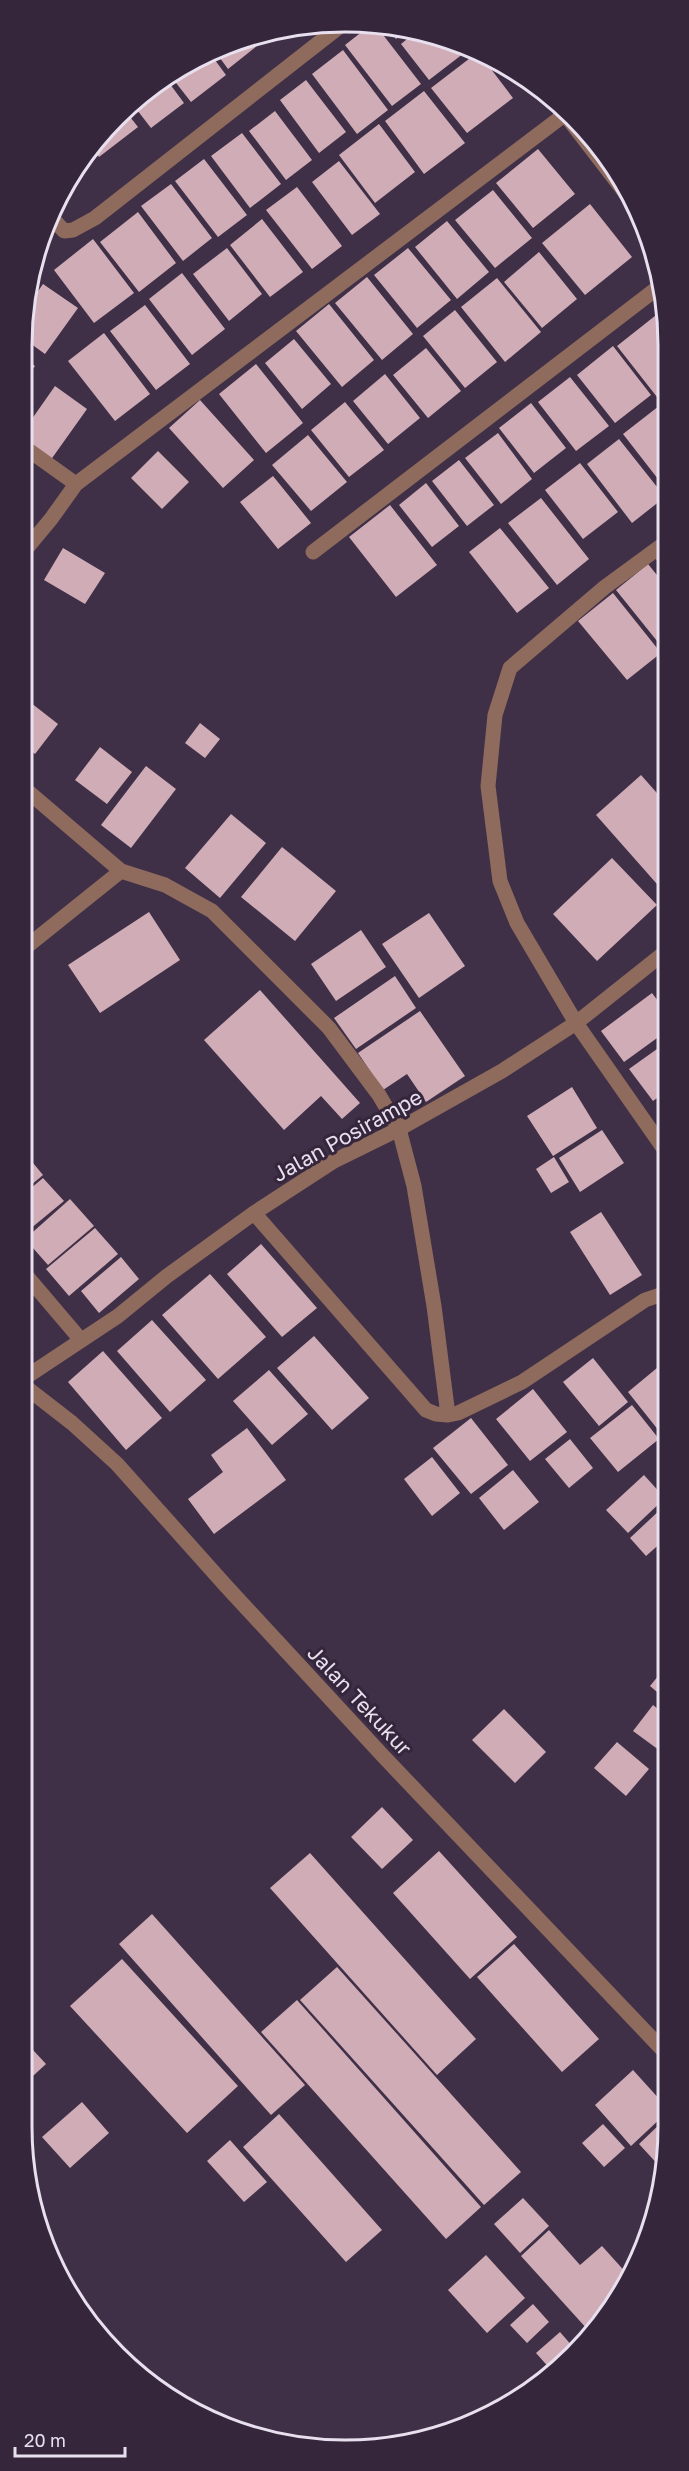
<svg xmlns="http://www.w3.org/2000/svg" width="689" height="2471" viewBox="0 0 689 2471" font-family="'Golos Text',sans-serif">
<rect width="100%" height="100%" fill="#3f3047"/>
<path fill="#d0acb6" d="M281,27H291L271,42L264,34Z
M368,27H377L421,84L392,106L345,45Z
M388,27H407L410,28L396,39Z
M417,31L466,47L468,50L429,80L401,44Z
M257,37L262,42L228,69L217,54Z
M343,50L388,110L357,134L312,74Z
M478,52L513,98L467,133L431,88Z
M212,56L226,75L191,102L169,74Z
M164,76L184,103L151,128L134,106Z
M306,80L346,132L319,153L280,100Z
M424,91L465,143L424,174L385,121Z
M275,111L312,160L286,180L249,131Z
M127,113L138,127L99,157L93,148Z
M379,124L415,172L375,203L339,155Z
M242,133L281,184L250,208L211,156Z
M538,149L575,194L533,228L496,183Z
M204,159L247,215L218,237L175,181Z
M339,161L380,214L352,235L312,182Z
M171,184L212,238L183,261L141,206Z
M297,187L342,246L312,269L266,210Z
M493,190L532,238L495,268L455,220Z
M590,204L632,257L585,295L542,243Z
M138,212L176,263L139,292L100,242Z
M262,219L303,272L270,297L230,245Z
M447,221L489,272L457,299L415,247Z
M93,239L134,293L94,323L54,270Z
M227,248L262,294L229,321L193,274Z
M408,248L451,300L417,328L374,275Z
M539,252L577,299L542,328L504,282Z
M36,261L42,265L27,287V282Z
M182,273L225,329L192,355L149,299Z
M367,277L413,334L382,360L335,303Z
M497,278L541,332L505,362L461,307Z
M43,284L78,308L45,354L27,341V307Z
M329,304L374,360L342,387L296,331Z
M145,305L190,364L156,390L110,331Z
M665,308V390L657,397L617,346Z
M455,310L497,362L465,388L423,336Z
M104,333L150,394L115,421L68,361Z
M294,339L331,384L302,409L265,363Z
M613,346L651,395L615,423L577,375Z
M426,348L461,391L428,418L393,375Z
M27,360L35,366L27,377Z
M256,364L303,423L266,453L219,394Z
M385,374L420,418L388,444L353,401Z
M570,377L609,426L576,451L538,402Z
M55,386L87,409L50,461L27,444V426Z
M200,400L254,460L223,488L169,428Z
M345,402L384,450L349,477L311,430Z
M531,403L566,448L534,473L499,428Z
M659,406L665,414V488L623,434Z
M498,433L532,479L501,504L465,458Z
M308,435L347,482L311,511L272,465Z
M619,439L665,497L632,523L587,464Z
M158,451L189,482L162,509L131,478Z
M459,460L494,505L467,526L432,481Z
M580,463L618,512L583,539L545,490Z
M273,476L311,523L278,549L240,502Z
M426,483L459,526L432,547L399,505Z
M541,498L589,559L557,585L508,523Z
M390,505L437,565L396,597L349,537Z
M500,528L549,588L517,613L469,552Z
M63,548L105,573L85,604L44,580Z
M665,552V570L656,559Z
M648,564L665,585V634L657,641L616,590Z
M613,593L661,653L627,680L578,621Z
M26,699L58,724L35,754L26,747Z
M200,723L220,739L205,758L185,743Z
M100,747L132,772L107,804L75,780Z
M146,766L176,789L131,848L101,825Z
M641,775L664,801V892L596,815Z
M231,814L266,843L220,898L185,868Z
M282,847L336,891L295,941L241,897Z
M612,858L657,905L597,961L553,914Z
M149,912L180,960L100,1013L68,965Z
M429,913L465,966L419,998L382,944Z
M361,930L386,967L336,1001L311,964Z
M395,976L416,1008L356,1049L334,1018Z
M260,990L360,1103L342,1119L321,1096L284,1130L204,1040Z
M652,993L664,1009V1033L624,1062L601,1031Z
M420,1011L465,1076L426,1102L407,1074L383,1090L358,1053Z
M664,1044V1093L653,1101L629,1069Z
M572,1087L597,1128L553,1156L527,1116Z
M602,1130L624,1163L580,1192L559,1158Z
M24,1152L43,1175L24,1191Z
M554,1157L569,1182L551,1193L536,1169Z
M43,1178L64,1201L24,1234V1194Z
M70,1199L94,1226L48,1265L25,1239Z
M601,1212L642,1275L610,1295L570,1232Z
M95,1228L118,1254L69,1296L46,1269Z
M261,1244L317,1308L282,1337L227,1274Z
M121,1257L139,1279L99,1313L81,1291Z
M210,1274L266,1337L218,1379L162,1315Z
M152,1320L206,1380L170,1412L117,1351Z
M314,1336L369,1398L332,1430L277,1368Z
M103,1351L162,1418L126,1450L68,1382Z
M593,1358L628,1402L599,1426L563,1382Z
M663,1363V1436L628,1392Z
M269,1370L308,1414L272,1445L233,1401Z
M533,1389L567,1432L530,1461L496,1419Z
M632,1405L659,1439L618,1472L590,1438Z
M471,1418L508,1465L471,1494L433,1448Z
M247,1428L286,1480L214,1534L188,1499L223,1472L211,1455Z
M570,1439L593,1468L569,1488L545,1459Z
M432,1457L460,1493L432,1516L404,1479Z
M513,1470L539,1502L504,1530L479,1498Z
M644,1475L663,1496V1500L628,1533L606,1510Z
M663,1507V1541L646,1556L630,1538Z
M663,1670V1697L650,1686Z
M653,1705L663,1713V1753L633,1731Z
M504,1709L546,1752L515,1783L472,1740Z
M617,1742L649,1769L626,1796L594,1768Z
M382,1807L413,1840L382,1869L351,1837Z
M439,1851L517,1937L470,1979L393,1893Z
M310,1853L476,2039L437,2075L270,1888Z
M152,1914L305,2085L271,2115L119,1944Z
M514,1944L599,2039L562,2072L477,1977Z
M122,1959L238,2086L187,2133L70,2006Z
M337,1967L521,2172L484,2205L300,2000Z
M297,2000L481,2207L446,2239L261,2032Z
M21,2037L46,2064L21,2087Z
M633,2070L662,2102V2117L631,2146L595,2105Z
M82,2102L109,2133L70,2168L42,2137Z
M279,2114L382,2230L346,2262L243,2147Z
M662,2122V2169L639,2144Z
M603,2124L625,2148L604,2167L582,2143Z
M230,2140L267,2182L244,2202L207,2161Z
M523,2198L549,2226L520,2253L494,2224Z
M549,2230L580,2265L602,2246L629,2276L624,2289L588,2330L521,2256Z
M486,2255L525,2298L487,2333L448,2290Z
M533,2304L549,2322L527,2343L510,2325Z
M560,2332L573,2347L552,2371L536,2353Z"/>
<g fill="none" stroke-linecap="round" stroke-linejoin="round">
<path stroke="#8f6b5d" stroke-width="15" d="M557,104L637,208
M53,219L64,231L73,230L95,218L339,27
M27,449L76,484
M26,549L51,519L76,484L568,112
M313,552L660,286
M25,789L121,871L165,885L212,911L329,1028L379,1095L399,1129L414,1186L434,1306L448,1415
M25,948L121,871
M664,1149L576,1023L517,923L500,881L488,786L495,715L510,668L605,587L665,543
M254,1213L426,1410L436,1414L448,1415L458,1413L522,1382L645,1300L663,1294
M24,1273L81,1340
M23,1379L118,1316L167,1276L254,1213L334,1161L399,1129L502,1071L576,1023L664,953
M23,1385L72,1423L117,1464L226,1586L384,1757L662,2049"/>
</g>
<g text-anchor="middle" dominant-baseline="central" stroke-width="6" stroke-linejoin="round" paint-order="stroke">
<g font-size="21" fill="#e9e0ef" stroke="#35263c">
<text transform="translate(347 1135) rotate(-29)">Jalan Posirampe</text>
<text transform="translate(360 1700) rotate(47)">Jalan Tekukur</text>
</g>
</g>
<path d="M0 0H689V2471H0ZM345 32H345A313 313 0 0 1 658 345V2127A313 313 0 0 1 345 2440H345A313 313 0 0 1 32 2127V345A313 313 0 0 1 345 32Z" fill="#35263c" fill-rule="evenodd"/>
<path fill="none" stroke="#e9e0ef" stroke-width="3" d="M345 32H345A313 313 0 0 1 658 345V2127A313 313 0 0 1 345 2440H345A313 313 0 0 1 32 2127V345A313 313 0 0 1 345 32Z"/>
<path d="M15 2447v9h110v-9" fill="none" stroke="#e9e0ef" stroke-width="3"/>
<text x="24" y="2447" font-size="18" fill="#e9e0ef" stroke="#35263c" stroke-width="4.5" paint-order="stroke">20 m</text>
</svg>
